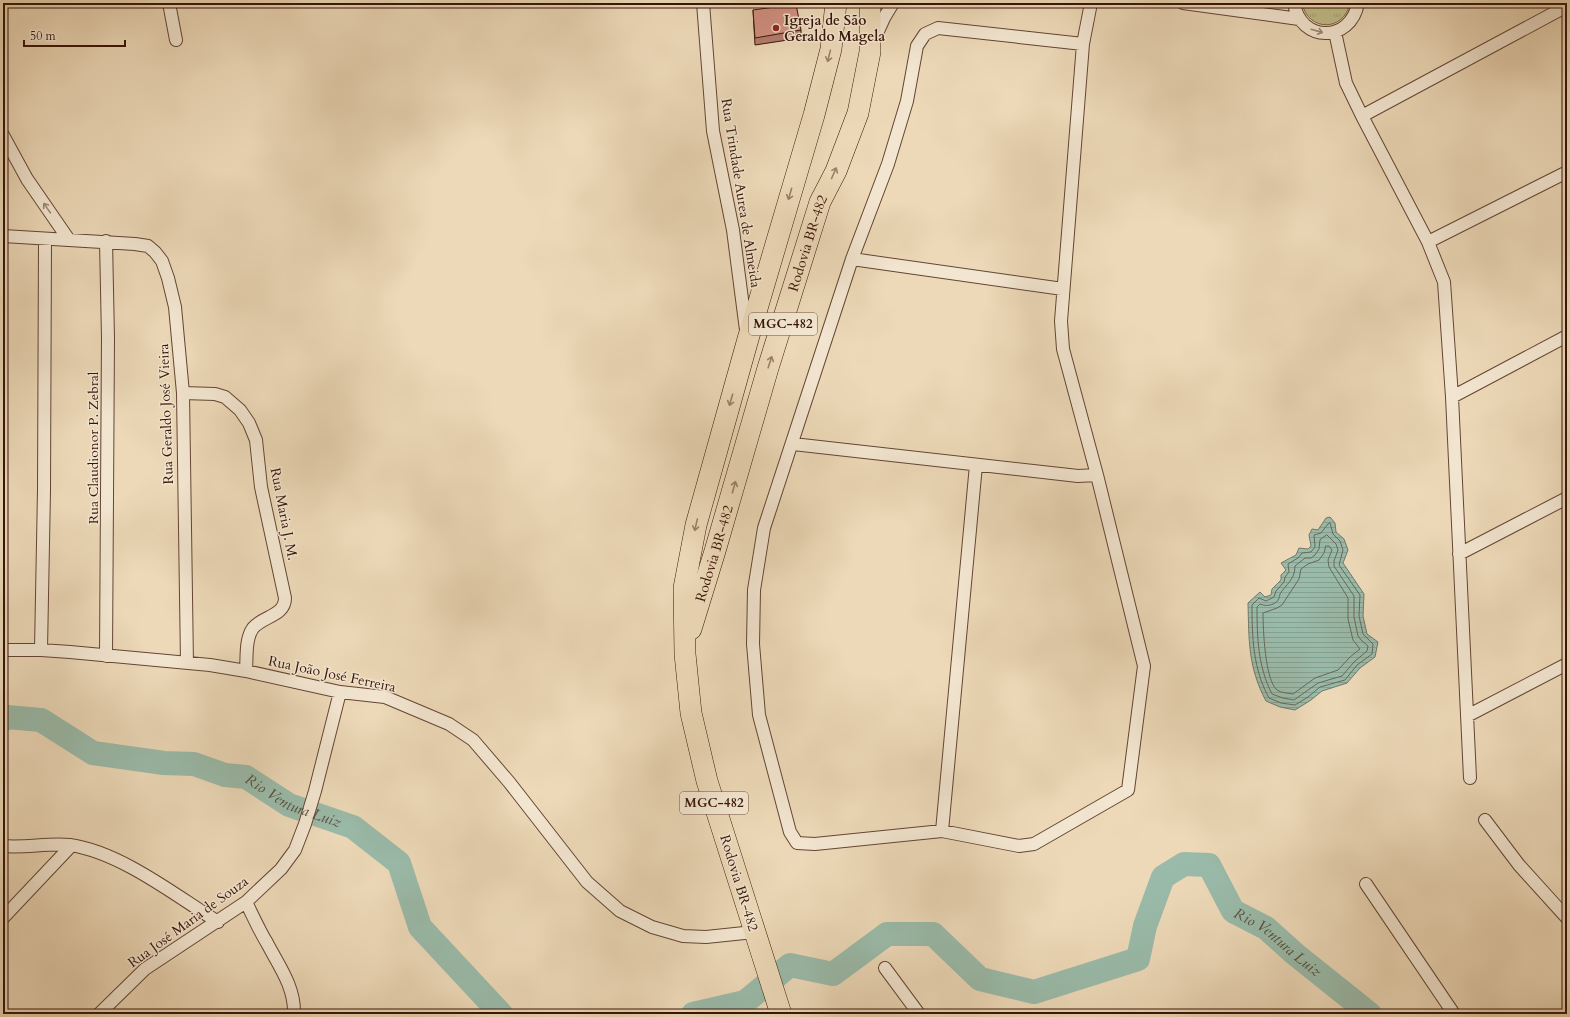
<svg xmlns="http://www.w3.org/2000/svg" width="1570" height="1017" viewBox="0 0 1570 1017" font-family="Cardo,serif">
<defs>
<pattern id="grass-tufts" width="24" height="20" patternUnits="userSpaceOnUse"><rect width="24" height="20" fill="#c0bd89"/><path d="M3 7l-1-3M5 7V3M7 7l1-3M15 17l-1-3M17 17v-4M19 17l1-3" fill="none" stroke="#a6a275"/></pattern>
<pattern id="water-rules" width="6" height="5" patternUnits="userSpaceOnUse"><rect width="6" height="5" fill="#9abbaa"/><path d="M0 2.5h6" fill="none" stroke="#85a091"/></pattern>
</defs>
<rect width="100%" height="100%" fill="#edd9b8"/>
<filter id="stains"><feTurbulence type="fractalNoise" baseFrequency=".005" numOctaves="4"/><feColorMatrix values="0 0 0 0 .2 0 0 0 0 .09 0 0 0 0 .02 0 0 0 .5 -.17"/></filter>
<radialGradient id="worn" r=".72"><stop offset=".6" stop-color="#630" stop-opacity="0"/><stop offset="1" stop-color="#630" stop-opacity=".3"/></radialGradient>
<path fill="url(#grass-tufts)" stroke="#7c6848" d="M1302,3H1350C1344,32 1308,32 1302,3Z"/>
<path fill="url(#water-rules)" stroke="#727869" d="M1330,517L1335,523L1336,532L1344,539L1348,550L1343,563L1364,594L1363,616L1367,634L1378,642L1375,657L1360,668L1347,683L1322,691L1311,700L1295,710L1280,707L1266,701C1248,667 1249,641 1248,603L1260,592L1265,597L1271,595L1272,589L1281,580V575L1286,570L1281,563L1296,555L1299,548L1308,549L1311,546L1309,535L1312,529L1318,530L1326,518Z"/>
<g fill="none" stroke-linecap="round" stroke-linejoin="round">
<path stroke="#686858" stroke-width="1" d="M1330,523L1333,534L1340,541L1343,550L1339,565L1360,595L1359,616L1363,634L1373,644L1372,654L1357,665L1345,680L1320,687L1308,697L1295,705L1281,703L1269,698C1253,669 1252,637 1252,605L1259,598L1266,601L1274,597L1276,591L1284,582L1285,577L1289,572L1288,564L1298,558L1302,553L1311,552L1315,547L1314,535L1321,533L1328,524Z
M1327,535L1336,544L1338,550L1334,561V566L1354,596V617L1358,636L1361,640L1368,646L1367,651L1354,662L1342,676L1318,683L1294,700L1283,698L1272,694C1258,667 1257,637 1257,607L1260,604C1265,606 1270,606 1275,603C1279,600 1279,598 1280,594C1286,584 1295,580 1295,566L1305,558H1311L1315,555L1319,549L1320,540Z
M1326,546H1329L1332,550L1328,560L1329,567L1348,598V619L1353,640L1360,649L1350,657L1338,670L1315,678L1293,694C1288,693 1281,693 1277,690C1265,680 1263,629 1263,613L1277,608L1282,605L1299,579L1301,569L1308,564L1319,560L1324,553Z"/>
<g stroke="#9abbaa" stroke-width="24">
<path id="s1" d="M3,720L7,717L41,720L93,753L164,763L194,764L225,775L246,777L289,805L353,827L399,863L420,927L501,1014"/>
<path id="s2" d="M693,1014L745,1002L790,965L833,974L887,934H933L980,979L1034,992L1138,959L1145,926L1163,877L1184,864L1209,865L1233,911L1266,928L1295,954L1370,1014"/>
</g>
<g stroke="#644533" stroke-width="14">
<path id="street" d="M169,3L176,40
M703,3L713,131L733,230L746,330
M1183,3L1299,19
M1294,3C1300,43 1351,43 1358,3
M1335,32L1346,83L1362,116L1428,242L1444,282L1452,397L1470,778
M874,40L884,18L893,3
M1083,44L938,28L925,34L917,46L907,101L888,164L852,259L764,528L754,590L753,644L759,715L790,832L797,843L815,844L942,831L1019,846L1034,844L1128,790L1144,666L1097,475L1063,349L1061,321L1083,44L1091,3
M1362,116L1567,6
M3,135L27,179L69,240
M3,236L135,244L148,246L155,252L162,261L168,278L175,307L183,393L187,663
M106,241L108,338L106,656
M1428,242L1567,172
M852,259L1063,289
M183,393L215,394L225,397L240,410L249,423L256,440L261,487L285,598C285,616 263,616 253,628C245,639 247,658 246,671
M1452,397L1567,336
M793,444L1078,476L1097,475
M1459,554L1567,498
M3,650H41L70,652L210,665L246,671L340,692L385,697L449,724L473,740L509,782L587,882L620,911L652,927L683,936L706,937L754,932
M41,650L44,490L45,239
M1467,716L1567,664
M1485,820L1519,865L1567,918
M942,831L976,465
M3,846C25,848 48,843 70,845C120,852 175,895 218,922
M1366,884L1454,1014
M246,902C253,916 259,930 267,943C279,966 295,987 294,1014
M3,918L71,846
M885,968L919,1014
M99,1014L145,969L246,902L281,869L295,850L305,824L315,791L340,692"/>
</g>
<g stroke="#371407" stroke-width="22">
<g id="highway">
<path id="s3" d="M691,629L715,551L768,368L820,202L836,171L858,113L870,52V3"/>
<path d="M781,1014L707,781L691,713L685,654L684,588L696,525L748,339L814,115L831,49L836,3"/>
</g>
</g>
<use href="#street" stroke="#f3e6d1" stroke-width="12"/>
<use href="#highway" stroke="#edd9b8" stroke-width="21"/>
</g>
<path fill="#b67e71" stroke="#371407" d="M753,10L801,30V38L755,45Z"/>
<path fill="#d49283" stroke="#371407" d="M796,4L801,30L755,38L753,10Z"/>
<defs><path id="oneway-shaft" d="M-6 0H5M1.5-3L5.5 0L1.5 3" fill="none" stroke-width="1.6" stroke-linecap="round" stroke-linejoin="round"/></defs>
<g stroke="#9e8876">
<use href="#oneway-shaft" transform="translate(1317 31) rotate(16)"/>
<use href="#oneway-shaft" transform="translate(47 208) rotate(-125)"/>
</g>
<g stroke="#9b8068">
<use href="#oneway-shaft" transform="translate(829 56) rotate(104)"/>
<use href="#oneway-shaft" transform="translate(834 173) rotate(-66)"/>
<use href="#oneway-shaft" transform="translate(790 194) rotate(106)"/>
<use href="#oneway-shaft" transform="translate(770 362) rotate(-72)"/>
<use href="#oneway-shaft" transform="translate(731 400) rotate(106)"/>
<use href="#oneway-shaft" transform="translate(734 487) rotate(-74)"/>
<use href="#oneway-shaft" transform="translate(696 525) rotate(103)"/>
</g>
<circle fill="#8f2418" stroke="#f3e6d1" stroke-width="1.5" cx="776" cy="28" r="4"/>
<g text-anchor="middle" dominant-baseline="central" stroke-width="3" stroke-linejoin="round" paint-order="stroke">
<g fill="#f3e6d1" stroke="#6f5344" stroke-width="1">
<rect x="749" y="313" width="68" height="22" rx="3"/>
<rect x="680" y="792" width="68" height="22" rx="3"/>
</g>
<g font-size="13" font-weight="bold" fill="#371407">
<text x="783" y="324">MGC-482</text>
<text x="714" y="803">MGC-482</text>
</g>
<g font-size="14" font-weight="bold" fill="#371407" stroke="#f3e6d1" text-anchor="start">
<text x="784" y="20">Igreja de São<tspan x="784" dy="16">Geraldo Magela</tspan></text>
</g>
<g font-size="14" fill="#371407" stroke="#f3e6d1">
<text transform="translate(741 193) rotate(81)">Rua Trindade Aurea de Almeida</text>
<text stroke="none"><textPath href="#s3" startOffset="403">Rodovia BR-482</textPath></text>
<text transform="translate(166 414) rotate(-92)">Rua Geraldo José Vieira</text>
<text transform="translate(93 448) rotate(-90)">Rua Claudionor P. Zebral</text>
<text transform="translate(284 514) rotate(79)">Rua Maria J. M.</text>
<text stroke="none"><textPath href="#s3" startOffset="79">Rodovia BR-482</textPath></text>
<text transform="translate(332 674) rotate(12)">Rua João José Ferreira</text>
<text transform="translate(739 883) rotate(73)">Rodovia BR-482</text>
<text transform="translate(188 922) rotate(-36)">Rua José Maria de Souza</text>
</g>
<g font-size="15" font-style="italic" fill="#5a4e40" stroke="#f3e6d1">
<text stroke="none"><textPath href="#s1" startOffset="310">Rio Ventura Luiz</textPath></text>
<text stroke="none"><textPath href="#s2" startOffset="741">Rio Ventura Luiz</textPath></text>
</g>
</g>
<rect width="1570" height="1017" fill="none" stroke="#edd9b8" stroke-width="16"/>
<rect x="4" y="4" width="1562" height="1009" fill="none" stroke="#371407" stroke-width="2"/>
<rect x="8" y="8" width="1554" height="1001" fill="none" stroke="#371407"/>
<path d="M24 40v6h101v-6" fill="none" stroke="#371407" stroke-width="2"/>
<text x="30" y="40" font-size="12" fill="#371407" stroke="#f3e6d1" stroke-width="3" paint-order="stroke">50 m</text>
<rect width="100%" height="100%" filter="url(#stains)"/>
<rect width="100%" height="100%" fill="url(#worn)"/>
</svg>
